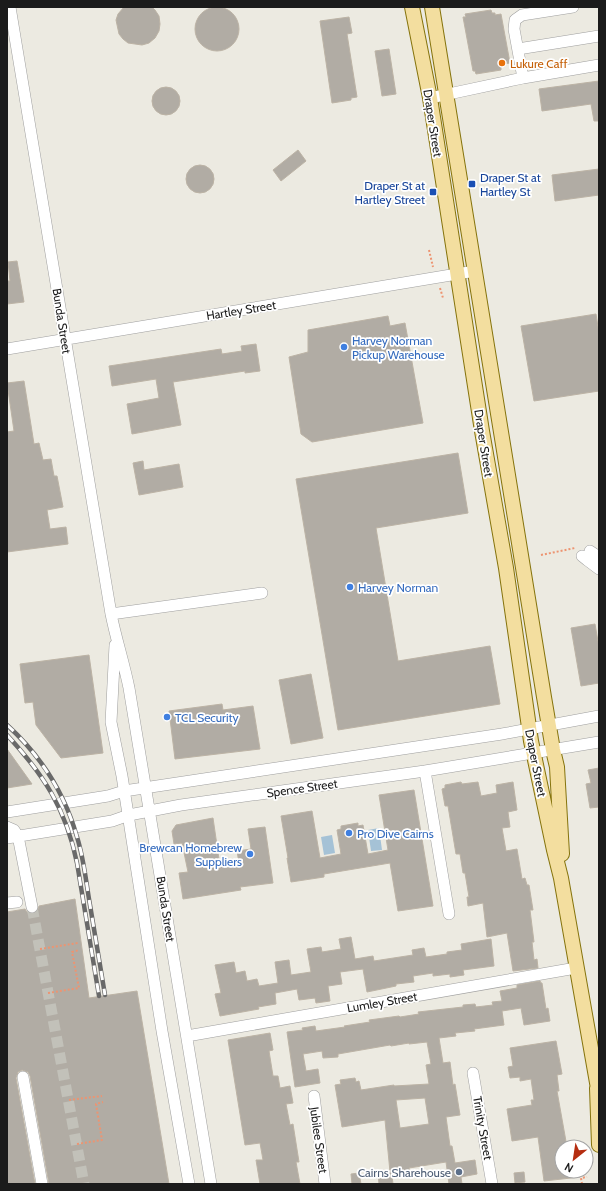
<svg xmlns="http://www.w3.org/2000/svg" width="606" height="1191" viewBox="0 0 606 1191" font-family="Cabin,sans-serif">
<rect width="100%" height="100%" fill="#eceae1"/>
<path fill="#a5c2d6" d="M379,828L382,850L371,851L368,830Z
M332,835L335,853L324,855L321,837Z"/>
<path fill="#b1aca4" stroke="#bcb3a5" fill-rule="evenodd" d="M124,7H152L155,10L159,16L160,24L159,31L155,38L149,43L142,45L128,43L123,39L119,34L116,20L118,14Z
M195 29a22 22 0 1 1 44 0a22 22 0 1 1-44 0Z
M491,10L492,13H495V15L501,14L510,63L504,64V66L501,67V70L476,74L475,71H473L463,17H466L465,14Z
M349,17L352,33L347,34L357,97L351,98V100L332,103L320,21Z
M389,49L396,94L382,96L375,51Z
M599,81V121H594L591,104L542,111L539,89Z
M152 101a14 14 0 1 1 28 0a14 14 0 1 1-28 0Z
M298,150L306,161L281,181L273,170Z
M186 179a14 14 0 1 1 28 0a14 14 0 1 1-28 0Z
M599,169V195L555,201L552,175Z
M17,261L24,302L7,304V281H10L8,262Z
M596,314L599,333V391L534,401L521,326Z
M388,316L390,326L405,323L423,423L312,442L301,434L289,357L308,352V330Z
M256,344L260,371L245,373V371L173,382L181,425L132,434L127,404L159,398L156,379L112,386L109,366L221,349L222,354L242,351L241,346Z
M24,381L34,444L39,443L43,460L51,459L54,476H57L63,507L47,510L50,529L66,527L68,544L7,552V432L14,431L7,383Z
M458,453L468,513L376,528L398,661L490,646L500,704L338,730L296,479Z
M143,461L144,470L179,464L183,487L139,495L133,463Z
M595,624L599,647V683L581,686L571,628Z
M89,655L103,753L61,758L36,725L33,702L25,703L20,664Z
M311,674L323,738L291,744L279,680Z
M222,704L223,710L253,706L260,749L175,759L169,711Z
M7,749L32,784L7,788Z
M599,768V807L590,808L586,784L591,783L588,770Z
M461,782L462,784L478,782L481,796L497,793L496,785L513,782L517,810L508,812L510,827L502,828L506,851L517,849L522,879L525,878L527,885H529L533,910H530L534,942H532L534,960L537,959L538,968L513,971L507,933L487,937L483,903L468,906L467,897H469L465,873H463L460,854H456L448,806H445L442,789L445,788V785Z
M414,790L433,906L398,911L390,863L324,874V877L291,882L287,858H288L281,816L312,811L320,858L341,854L337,830L341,829V826L358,823V826L363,825L368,854L388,850L379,795Z
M213,818L220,866L239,863L237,851L251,849L248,829L265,827L273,883L240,887L241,890L183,899L179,873L188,872L182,843L174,844L172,831L176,825Z
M75,899L89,998L137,991L169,1184H49L30,1076L28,1072L22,1070L18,1072L16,1078L35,1184H7V912L25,909L27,912L33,914L37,912L39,906Z
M351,937L355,959L373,956L374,961L413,955L412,950L424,948L426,957L447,954V952L462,950L461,944L491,939L494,966L463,970L464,975L450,977V974L433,976V973L413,976L414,982L396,984V986L367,992L363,969L340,972L342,984L328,986L330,1001L316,1003L315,998L299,1000L297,989L275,993L276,1004L258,1007L259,1009L220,1016L215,994L221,993L215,965L234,962L236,973L245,971L247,981L257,979L259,986L278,983L275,962L289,960L291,975L311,972L307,949L321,947L322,952L341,949L339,939Z
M540,981L541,983H542L546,1009L548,1008L550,1021L524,1025L521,1008L502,1011L504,1025L474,1029L475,1031L455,1033L456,1036L439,1038L443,1063L450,1062L453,1085L455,1084L460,1115L446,1117L450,1146H452L455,1163L475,1160L477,1174L461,1177L462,1184H449L446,1162L409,1168L410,1174L392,1176L393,1184H379L378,1173L390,1172L385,1120L342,1127L335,1085L341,1084L340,1080L355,1078L356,1082L359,1081L361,1090L394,1085V1086L429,1084L426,1065L431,1064L427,1042L409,1044V1043L391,1046L390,1045L338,1054V1057L323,1058L322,1051L303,1054L306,1071L318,1069L320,1083L295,1087L287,1032L303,1030L302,1028L315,1026L316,1031L345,1027L344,1026L370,1022L369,1020L399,1016L400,1017L419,1014L418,1012L463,1007V1005L475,1004L476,1007L493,1005L492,1002L502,1001L500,991L517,988V985ZM425,1098L429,1124L400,1128L396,1100Z
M270,1033L273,1050L269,1051L273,1076H278L280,1088L290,1086L293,1103L286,1104L290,1125L293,1124L299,1162H296L300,1184H260L256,1160H263L260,1143L245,1145L228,1040Z
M556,1041L562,1074L557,1075L559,1091H557L567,1147H562V1171H580V1177L544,1181L538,1137L512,1141L507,1109L532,1105L531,1100H534L531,1079L520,1081V1077L510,1078L508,1067L513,1066L510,1048Z
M524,1172L525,1182L515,1183L514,1173Z
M359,1173L361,1184H352L351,1174Z"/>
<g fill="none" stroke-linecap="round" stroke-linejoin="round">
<path stroke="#c2c1b9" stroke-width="11" stroke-dasharray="11 5.5" stroke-linecap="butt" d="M32,907L84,1184"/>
<g stroke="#9f9f9f" stroke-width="12">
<path id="minor" d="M10,7L111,614C116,639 124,663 129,688L211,1184
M518,49L599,36
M523,78L599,65
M430,98L523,78L514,29L515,20L522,15L573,7
M7,349L475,271
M590,551L599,557
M582,556L587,560L599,569
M111,614L262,593
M115,645L111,722L122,776L162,1031L189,1184
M425,771L449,914
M7,812L108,796L124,791L502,734L599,716
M7,827L14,830L18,836L32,907
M7,838L112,821L129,815L181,805L425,771L599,742
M7,903L17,902
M187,1036L576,968
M473,1073L492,1184
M23,1077L42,1184
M314,1096L325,1184"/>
</g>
<g stroke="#85730c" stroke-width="16">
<path id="major" d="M412,7L430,98L482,431L506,568L531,741L554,850L561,878L599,1094
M432,7L544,697L553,750L557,767L562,854
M597,1088L599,1145"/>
</g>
<path stroke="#ed9471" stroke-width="2" stroke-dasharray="2 2" stroke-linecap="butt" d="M429,250L433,267
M440,288L443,298
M541,555L575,548
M40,949L78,943
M48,993L79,988L72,952L79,950
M69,1100L102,1096
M77,1144L102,1140L96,1104L103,1102
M582,1184L581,1178L587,1177"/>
<use href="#minor" stroke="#fff" stroke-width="11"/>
<use href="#major" stroke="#f3de9f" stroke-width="14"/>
<g stroke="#696969" stroke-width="4.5">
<path id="rail" d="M7,725C40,755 65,794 77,837C84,859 86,882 90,905C95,935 100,965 105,995
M7,735C44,775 66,809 77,863L99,996"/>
</g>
<use href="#rail" stroke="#fff" stroke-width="3" stroke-dasharray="9" stroke-linecap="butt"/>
</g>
<circle fill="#e8710a" stroke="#fff" stroke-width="1.5" cx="502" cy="63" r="4"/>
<g fill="#1a4fb4" stroke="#fff" stroke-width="1.5">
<rect x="468" y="180" width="8" height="8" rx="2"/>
<rect x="429" y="188" width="8" height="8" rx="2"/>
</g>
<g fill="#3f7fe0" stroke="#fff" stroke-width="1.5">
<circle cx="344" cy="347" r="4"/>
<circle cx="350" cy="587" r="4"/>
<circle cx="167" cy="717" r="4"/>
<circle cx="349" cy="833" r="4"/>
<circle cx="250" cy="854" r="4"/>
</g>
<circle fill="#5c6f8a" stroke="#fff" stroke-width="1.5" cx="459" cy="1172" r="4"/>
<g text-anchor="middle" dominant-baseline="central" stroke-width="3.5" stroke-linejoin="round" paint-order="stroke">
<g font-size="12" fill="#c56008" stroke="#fff" text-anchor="start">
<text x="510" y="63">Lukure Caff</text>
</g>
<g font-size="12" fill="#1b1b1b" stroke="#fff">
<text transform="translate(433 123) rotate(81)">Draper Street</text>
<text transform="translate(241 310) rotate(-9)">Hartley Street</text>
<text transform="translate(62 321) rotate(81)">Bunda Street</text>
<text transform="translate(484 443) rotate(81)">Draper Street</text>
<text transform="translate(536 763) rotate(79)">Draper Street</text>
<text transform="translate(302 788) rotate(-8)">Spence Street</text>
<text transform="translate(166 909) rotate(81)">Bunda Street</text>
<text transform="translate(382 1002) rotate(-10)">Lumley Street</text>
<text transform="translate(483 1128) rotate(80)">Trinity Street</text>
<text transform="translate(319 1140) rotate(82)">Jubilee Street</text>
</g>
<g font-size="12" fill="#164399" stroke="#fff" text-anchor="start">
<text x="480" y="177">Draper St at<tspan x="480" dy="14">Hartley St</tspan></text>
<text x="425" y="185" text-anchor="end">Draper St at<tspan x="425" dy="14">Hartley Street</tspan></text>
</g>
<g font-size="12" fill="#366cbe" stroke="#fff" text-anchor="start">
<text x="352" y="340">Harvey Norman<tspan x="352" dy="14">Pickup Warehouse</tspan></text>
<text x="358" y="587">Harvey Norman</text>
<text x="175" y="717">TCL Security</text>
<text x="357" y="833">Pro Dive Cairns</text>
<text x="242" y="847" text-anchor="end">Brewcan Homebrew<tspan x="242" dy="14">Suppliers</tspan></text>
</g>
<g font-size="12" fill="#4e5e75" stroke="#fff" text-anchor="end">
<text x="451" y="1172">Cairns Sharehouse</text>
</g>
</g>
<rect width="606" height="1191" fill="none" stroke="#1b1b1b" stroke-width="16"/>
<g transform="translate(574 1159) rotate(210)"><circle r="19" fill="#ffffff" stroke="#a4a4a4"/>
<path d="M0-3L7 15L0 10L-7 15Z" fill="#b52e11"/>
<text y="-6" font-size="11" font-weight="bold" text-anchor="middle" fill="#1b1b1b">N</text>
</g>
</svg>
